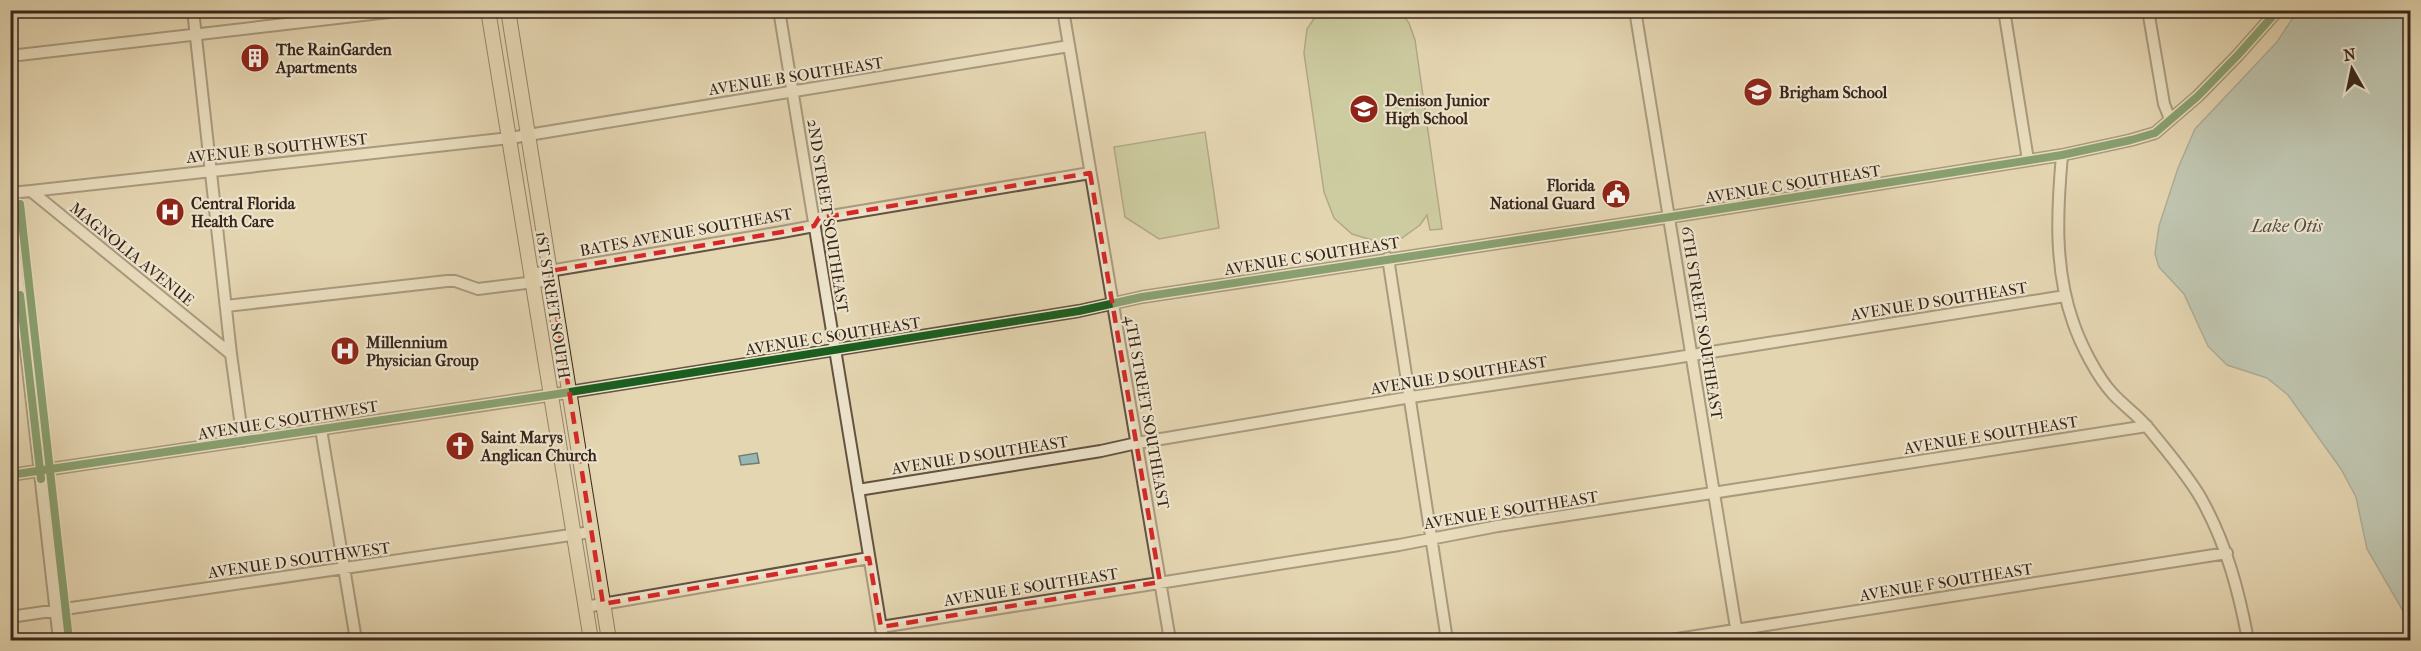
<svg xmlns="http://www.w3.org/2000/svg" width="2421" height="651" viewBox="0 0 2421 651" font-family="'IM FELL French Canon',serif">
<rect width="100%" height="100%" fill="#e4d6b1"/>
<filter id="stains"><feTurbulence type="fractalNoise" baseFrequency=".00333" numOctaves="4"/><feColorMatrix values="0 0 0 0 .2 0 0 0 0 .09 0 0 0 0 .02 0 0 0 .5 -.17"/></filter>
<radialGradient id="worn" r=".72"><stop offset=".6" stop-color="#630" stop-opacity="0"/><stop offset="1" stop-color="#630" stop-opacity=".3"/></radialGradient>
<path fill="#b2be8d" stroke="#757254" stroke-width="1.5" d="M1319,11H1400L1409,23L1415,40L1442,229L1430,230L1427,215L1420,225L1402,238L1378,242L1352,234L1334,218L1324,192L1304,53L1307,29Z
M1205,132L1219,228L1159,239L1125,217L1114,147Z"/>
<path fill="#97b7b3" stroke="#717d77" stroke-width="1.5" d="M2298,10L2410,11V623L2367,549L2356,497L2341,469L2288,395L2267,378L2227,365L2208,346L2184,294L2159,267L2155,254L2159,226L2178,168L2195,129L2277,42Z
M757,453L759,463L741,465L739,456Z"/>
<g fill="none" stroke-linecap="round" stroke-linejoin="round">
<g stroke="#635241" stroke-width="14">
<path id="minor" d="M193,10L231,354L243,441
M779,10L883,640
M1063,10L1170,640
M1635,10L1738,640
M2004,10L2028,160
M2148,10L2164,104L2170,119
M10,56L406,10
M2062,155C2057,211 2054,268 2073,322C2080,343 2097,377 2113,394C2124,406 2139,416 2149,429C2166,450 2191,479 2203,502C2227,546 2239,592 2248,640
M31,191L510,138L1069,46
M10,193L31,191L231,354
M10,209L59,640
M1388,258L1447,640
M531,274L782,232L814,226L819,218L1090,173
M226,306L447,281H455L478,289L551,280
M321,429L356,640
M10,475L551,395L1079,311L1142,297L1670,217L2062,155L2131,140L2155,133L2198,96L2238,55L2278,10
M858,490L1101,451L1137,443L1411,397L1661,360L2065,296
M585,607L869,558
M10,617L591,532
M881,627L1399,545L1498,526L2147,426
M1671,640L2227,553"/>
</g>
<g stroke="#38261c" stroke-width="16">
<path id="major" d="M488,10L591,640
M508,10L609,640"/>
</g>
<use href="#minor" stroke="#ede4cc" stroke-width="10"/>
<use href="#major" stroke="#e4d6b1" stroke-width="14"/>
<g stroke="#ede4cc" stroke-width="11">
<path id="cycleway" d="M20,204L69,640
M20,295L41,479
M10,475L551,395L1079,311L1142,297L1670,217L2062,155L2131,140L2155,133L2198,96L2238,55L2278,10"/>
</g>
<use href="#cycleway" stroke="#1b5e20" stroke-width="8"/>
</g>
<path d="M0 0H2421V651H0ZM1090,173L1160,582L881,627L869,558L603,604L550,271L782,232L814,226L819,218Z" fill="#e4d6b1" fill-opacity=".55" fill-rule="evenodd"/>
<path fill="none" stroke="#d62828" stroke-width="4.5" stroke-dasharray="12 8" stroke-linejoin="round" d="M1090,173L1160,582L881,627L869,558L603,604L550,271L782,232L814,226L819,218Z"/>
<defs>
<g id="building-disc" transform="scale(1.5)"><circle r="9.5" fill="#8f2418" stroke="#ede4cc"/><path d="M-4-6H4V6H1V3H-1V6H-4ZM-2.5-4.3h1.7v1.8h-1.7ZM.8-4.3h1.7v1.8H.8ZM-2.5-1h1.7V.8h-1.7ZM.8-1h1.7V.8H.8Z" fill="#fff"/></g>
<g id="school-disc" transform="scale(1.5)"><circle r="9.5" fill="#8f2418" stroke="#ede4cc"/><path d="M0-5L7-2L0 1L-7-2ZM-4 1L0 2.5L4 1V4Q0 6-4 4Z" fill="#fff"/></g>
<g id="civic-disc" transform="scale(1.5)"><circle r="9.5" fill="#8f2418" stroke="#ede4cc"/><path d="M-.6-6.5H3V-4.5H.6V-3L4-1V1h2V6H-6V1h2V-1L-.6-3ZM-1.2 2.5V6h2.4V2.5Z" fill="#fff"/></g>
<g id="hospital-disc" transform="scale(1.5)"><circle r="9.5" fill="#8f2418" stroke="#ede4cc"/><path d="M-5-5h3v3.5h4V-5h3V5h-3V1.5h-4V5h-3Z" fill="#fff"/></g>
<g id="church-disc" transform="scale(1.5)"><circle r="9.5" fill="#8f2418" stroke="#ede4cc"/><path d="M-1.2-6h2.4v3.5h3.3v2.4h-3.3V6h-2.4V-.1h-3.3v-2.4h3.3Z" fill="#fff"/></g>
</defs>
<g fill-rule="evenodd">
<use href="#building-disc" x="255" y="58"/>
<use href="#school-disc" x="1758" y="92"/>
<use href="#school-disc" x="1364" y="109"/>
<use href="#civic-disc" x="1616" y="194"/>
<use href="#hospital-disc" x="170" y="212"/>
<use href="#hospital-disc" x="345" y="351"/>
<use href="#church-disc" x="460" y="446"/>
</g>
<g text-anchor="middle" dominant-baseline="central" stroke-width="4.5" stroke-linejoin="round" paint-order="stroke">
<g font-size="16" font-weight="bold" fill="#38261c" stroke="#ede4cc" text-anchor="start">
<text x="276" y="49">The RainGarden<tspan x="276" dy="18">Apartments</tspan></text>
<text x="1779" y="92">Brigham School</text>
<text x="1385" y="100">Denison Junior<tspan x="1385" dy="18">High School</tspan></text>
<text x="1595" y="185" text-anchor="end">Florida<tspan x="1595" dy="18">National Guard</tspan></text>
<text x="191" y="203">Central Florida<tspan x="191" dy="18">Health Care</tspan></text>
<text x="366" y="342">Millennium<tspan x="366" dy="18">Physician Group</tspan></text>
<text x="481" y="437">Saint Marys<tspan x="481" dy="18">Anglican Church</tspan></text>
</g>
<g font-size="16" fill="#38261c" stroke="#ede4cc">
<text transform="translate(796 76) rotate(-9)">AVENUE B SOUTHEAST</text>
<text transform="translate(277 148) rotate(-6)">AVENUE B SOUTHWEST</text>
<text transform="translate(1793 184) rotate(-9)">AVENUE C SOUTHEAST</text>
<text transform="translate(828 216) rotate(81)">2ND STREET SOUTHEAST</text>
<text transform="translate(686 232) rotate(-10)">BATES AVENUE SOUTHEAST</text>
<text transform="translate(132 254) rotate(39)">MAGNOLIA AVENUE</text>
<text transform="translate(1312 256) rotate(-9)">AVENUE C SOUTHEAST</text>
<text transform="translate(1939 301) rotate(-9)">AVENUE D SOUTHEAST</text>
<text transform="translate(553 305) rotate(81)">1ST STREET SOUTH</text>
<text transform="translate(1702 323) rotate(81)">6TH STREET SOUTHEAST</text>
<text transform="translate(833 336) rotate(-9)">AVENUE C SOUTHEAST</text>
<text transform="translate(1459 375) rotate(-9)">AVENUE D SOUTHEAST</text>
<text transform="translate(1147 412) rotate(80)">4TH STREET SOUTHEAST</text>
<text transform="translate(288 420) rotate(-9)">AVENUE C SOUTHWEST</text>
<text transform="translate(1991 435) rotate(-9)">AVENUE E SOUTHEAST</text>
<text transform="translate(980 455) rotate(-9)">AVENUE D SOUTHEAST</text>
<text transform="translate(1511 510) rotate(-9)">AVENUE E SOUTHEAST</text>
<text transform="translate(299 560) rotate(-8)">AVENUE D SOUTHWEST</text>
<text transform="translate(1946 582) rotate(-9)">AVENUE F SOUTHEAST</text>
<text transform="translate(1031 587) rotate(-9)">AVENUE E SOUTHEAST</text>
</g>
<g font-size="18" font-style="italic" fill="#504a42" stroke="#ede4cc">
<text x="2287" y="226">Lake Otis</text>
</g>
</g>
<rect width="2421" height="651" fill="none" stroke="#e4d6b1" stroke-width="36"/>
<rect x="12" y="12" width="2397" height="627" fill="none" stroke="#38261c" stroke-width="3"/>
<rect x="18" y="18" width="2385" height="615" fill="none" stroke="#38261c" stroke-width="1.5"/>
<g transform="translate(2352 69) rotate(351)" stroke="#ede4cc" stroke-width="4.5" paint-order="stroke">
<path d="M0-4.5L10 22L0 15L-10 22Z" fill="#38261c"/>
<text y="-9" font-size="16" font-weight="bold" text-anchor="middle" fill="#38261c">N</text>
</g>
<rect width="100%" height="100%" filter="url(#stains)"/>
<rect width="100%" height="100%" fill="url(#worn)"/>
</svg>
